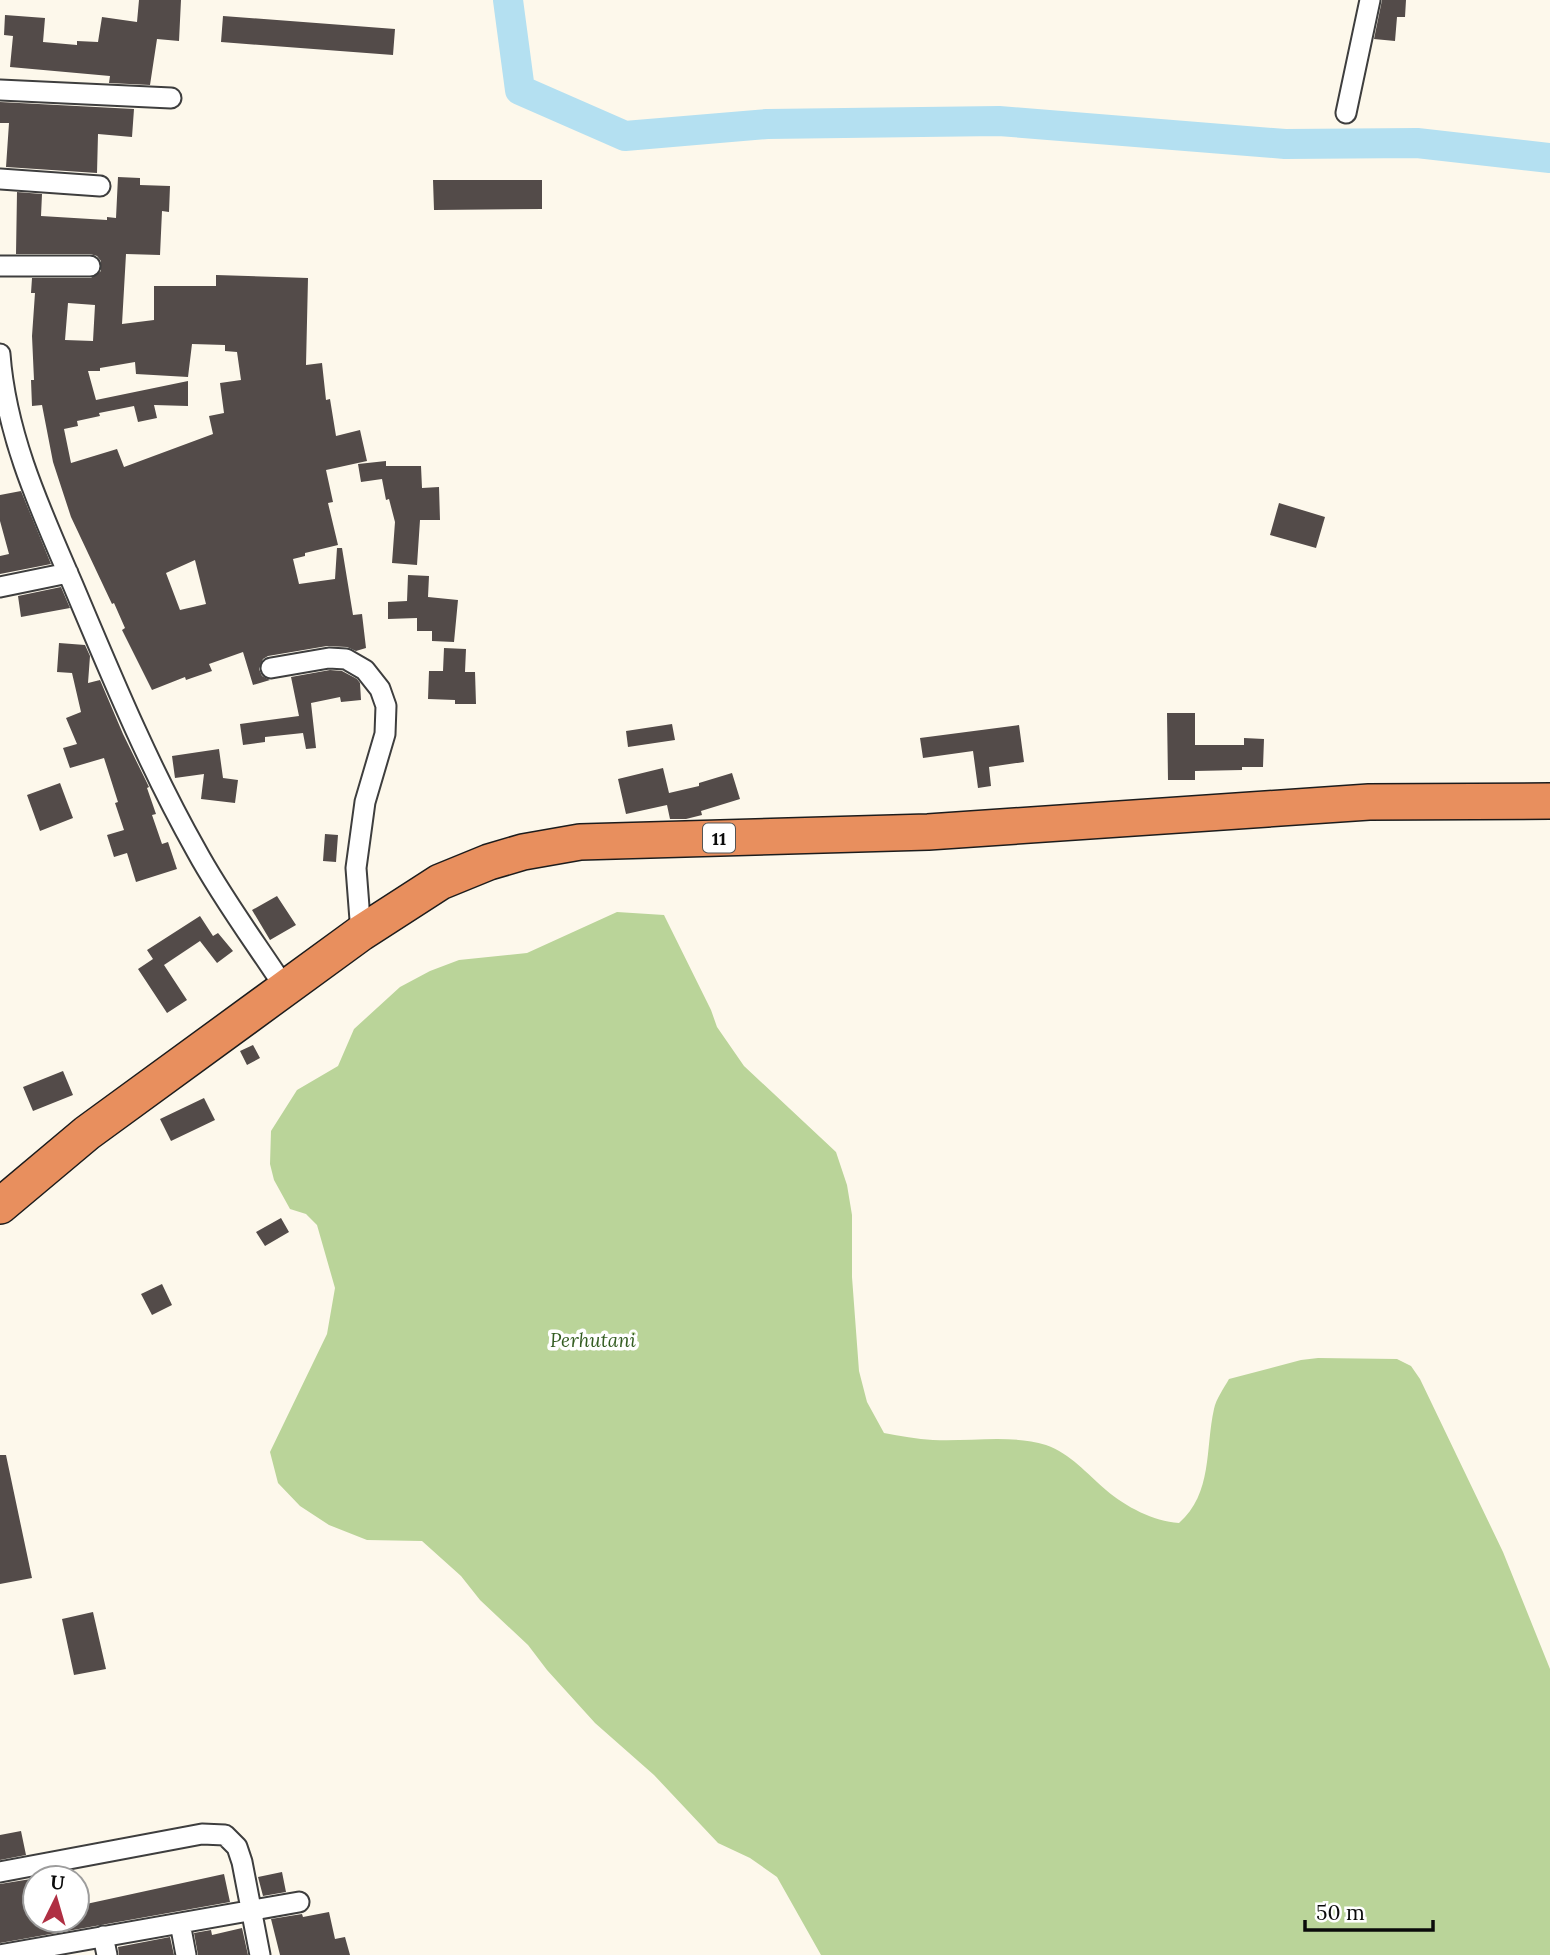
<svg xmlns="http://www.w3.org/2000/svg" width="1550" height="1955" viewBox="0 0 1550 1955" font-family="Lora,serif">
<rect width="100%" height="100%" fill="#fdf8eb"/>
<path fill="#bad499" d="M617,912L664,915L711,1010L717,1027L744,1066L836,1152L847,1185L852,1215V1277L859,1371L867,1402L884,1433C900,1436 917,1439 933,1440C970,1442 1009,1434 1046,1445C1071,1454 1086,1473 1106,1490C1126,1507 1153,1521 1179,1523C1213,1493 1205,1449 1214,1409C1216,1399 1224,1388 1229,1379L1301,1360L1318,1358L1397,1359L1411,1366L1420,1379L1503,1552L1550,1669V1955H821L777,1877L750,1858L718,1843L654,1775L595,1723L547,1670L528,1645L480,1600L461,1576L422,1541L367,1540L329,1525L300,1506L278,1483L270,1452L327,1334L335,1288L317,1225L306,1214L290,1209L274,1180L270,1164L271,1131L297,1090L338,1066L354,1029L400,987L430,971L459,960L527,953Z"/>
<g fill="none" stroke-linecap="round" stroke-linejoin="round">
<path stroke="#b4e0f1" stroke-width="30" d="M508,0L520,90L625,136L767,124L999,121L1285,144L1417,143L1550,158"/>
</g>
<path fill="#534b49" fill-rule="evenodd" d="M139,0H181L179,41L157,39L150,85L109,83L110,76L10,67L13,36L4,35L5,15L45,18L43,42L77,45V41L98,42L102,17L137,22Z
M1382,0H1406L1405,17H1397L1395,41L1374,39Z
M223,16L395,29L393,55L221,42Z
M0,102L134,109L132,137L98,134L97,173L6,167L9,123H0Z
M118,177L140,178V185L170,186L169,212L162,211L160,255L126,254L122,324L154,320V286H216V275L308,278L306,365L322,363L326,400L330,399L336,436L360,430L367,461L326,470L333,502L328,503L338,545L305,553V556L293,559L299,584L335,579L337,548H342L353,615L362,614L366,648L356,651L347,647L327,646L268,656L263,659L259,669L262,676L270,680L253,685L243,652L209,664L212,671L186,680L185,677L152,690L122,630L125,628L114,603L112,604L71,517L53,462L42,405L32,406L31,380H34L32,336L35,293H31L32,278H91L101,271V261L97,256L90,254H16L17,192L42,194L41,216L107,220V217L116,218ZM68,303L95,305L93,341L65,340ZM192,344L225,345V351L237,352L241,380L220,383L224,413L209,416L213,434L124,467L117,449L71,463L64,429L78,426L77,421L100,416L99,413L134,406L138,422L157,418L154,405L188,406V381L96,400L88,371H100V368L135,362L136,374L188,377ZM195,560L206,604L180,610L166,573Z
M433,180H542V209L434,210Z
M386,461V466H421L422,488L439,487L440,520H420L417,565L392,563L395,522L389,499L386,500L382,479L361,482L358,464Z
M21,491L51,564L0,574V556L9,554L0,521V495Z
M1279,503L1325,517L1316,548L1270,535Z
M408,575L429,576L428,597L458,600L454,642L432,641V631H417V618L388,619V602L407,601Z
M61,587L70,608L21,617L18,596Z
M59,643L85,645L90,656L88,683L100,680L123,734L149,787L147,788L156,814L152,815L162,844L168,842L177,869L136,882L127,853L114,857L107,835L124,830L115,803L118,802L104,758L70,768L63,748L77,744L66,718L81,712L72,673L57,672Z
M444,648L466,649L465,672H475L476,704H455V700L428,699L429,671H443Z
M330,670L342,671L357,679L360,683L361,700L341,702L340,697L311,703L316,748L306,749L303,733L265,737V742L243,745L240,724L299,716L291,677Z
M1167,713H1195V745H1244V738L1264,739L1263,767H1242V770L1195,771V780H1168Z
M672,724L675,740L628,747L626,731Z
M1019,725L1024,762L989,767L991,786L978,788L973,751L923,758L920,738Z
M219,749L223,778L238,780L235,803L201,799L204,774L175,778L172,756Z
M663,768L669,793L699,786V783L732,773L740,799L701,811L702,815L686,819H670L667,805L626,814L618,779Z
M60,783L73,818L40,831L27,795Z
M325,834L338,835L336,862L323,861Z
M277,896L296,925L270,940L252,910Z
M200,916L213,936L218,933L233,951L217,963L200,941L164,965L187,1000L167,1013L138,969L153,959L147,950Z
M253,1045L260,1058L247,1065L240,1051Z
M63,1071L73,1095L33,1111L23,1087Z
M204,1098L215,1120L171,1141L160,1119Z
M281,1218L289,1232L265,1246L256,1232Z
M162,1284L172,1305L152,1315L141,1294Z
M0,1455H6L32,1578L0,1584Z
M93,1612L106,1669L74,1675L62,1619Z
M21,1831L26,1855L0,1860V1835Z
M282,1872L286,1892L263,1896L258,1877Z
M224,1874L230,1902L0,1943V1884L31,1879L32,1882H35V1920H77V1906Z
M329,1912L335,1939L345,1937L350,1955H280L271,1919L302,1914L303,1917Z
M242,1928L248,1955H198L194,1933L211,1930L212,1935Z
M170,1937L174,1955H119L118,1947Z"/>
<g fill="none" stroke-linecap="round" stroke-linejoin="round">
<g stroke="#3e3e3e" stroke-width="23">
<path id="street" d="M0,90L171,98
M1346,113L1370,0
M0,179L100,186
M0,266H90
M0,354C6,436 41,511 73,585C111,675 148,765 196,850C222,898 255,942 285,988
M0,587L68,573
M271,668L329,658L346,659L365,670L380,689L386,706L385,734L365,802L356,868L361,933
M0,1872L202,1834L225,1835L237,1847L242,1862L260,1955
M180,1923L186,1955
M103,1936L107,1955
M0,1955L299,1902"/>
</g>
<g stroke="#1c1c1c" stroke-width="38">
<path id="highway" d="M0,1206L87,1133L361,933L440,882L489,862L523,852L580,842L928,832L1369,802L1550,801"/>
</g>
<use href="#street" stroke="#fff" stroke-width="19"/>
<use href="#highway" stroke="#e88f5e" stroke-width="35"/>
</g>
<g text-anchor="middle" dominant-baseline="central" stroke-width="7" stroke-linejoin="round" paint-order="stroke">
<rect fill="#fff" stroke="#545454" stroke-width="2" x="703" y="823.5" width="32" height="29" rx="5"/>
<g font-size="18" font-weight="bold" fill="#0b0b0b">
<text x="719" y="838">11</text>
</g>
<g font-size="19" font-style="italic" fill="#345d22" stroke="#fff">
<text x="593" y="1340">Perhutani</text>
</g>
</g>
<g transform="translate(56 1899) rotate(5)"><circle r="33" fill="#ffffff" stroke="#9d9d9d" stroke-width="2"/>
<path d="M0-5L12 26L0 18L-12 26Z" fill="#af2f43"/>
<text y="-10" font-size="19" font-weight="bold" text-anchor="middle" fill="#0b0b0b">U</text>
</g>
<path d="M1305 1920v10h128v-10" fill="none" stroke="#0b0b0b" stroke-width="3.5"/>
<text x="1316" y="1920" font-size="21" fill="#0b0b0b" stroke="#ffffff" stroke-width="5" paint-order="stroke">50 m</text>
</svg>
